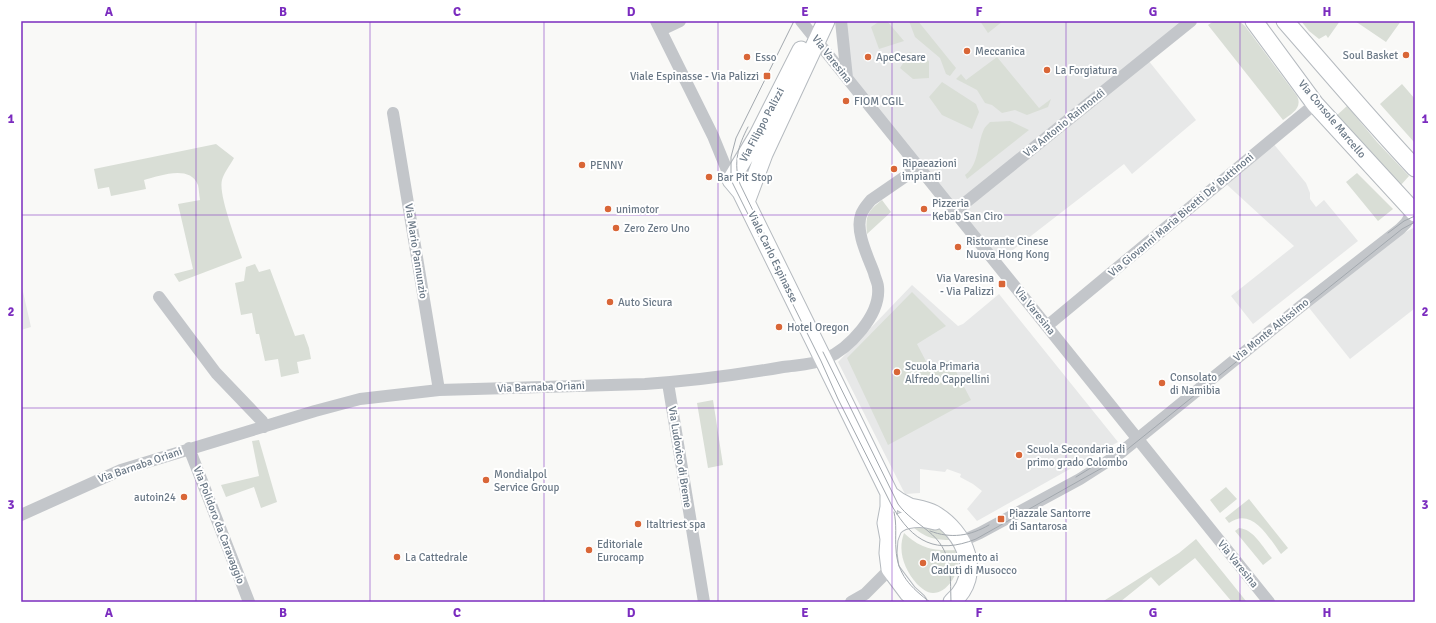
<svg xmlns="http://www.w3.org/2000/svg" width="1436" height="623" viewBox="0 0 1436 623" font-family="Signika,sans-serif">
<rect width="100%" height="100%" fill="#f9f9f7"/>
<path fill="#e7e8e8" d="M843,21H1187L953,209L848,77Z
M1148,60L1196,120L1132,174L1124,164L996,263L956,213Z
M1272,142L1306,183L1310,193V199L1316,207L1324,200L1358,241L1253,324L1231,296L1294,246L1224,182Z
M1415,227V310L1414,309L1350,359L1306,304L1402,234Z
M21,283L31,327L21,330Z
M912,285L958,326L963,324L999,294L1118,442L977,521L967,509L982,491L973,484L960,477L961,474L947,469L945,472L920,469V493L905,494L838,362Z"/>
<path fill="#d9ded6" d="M880,21H887L904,41L879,49L871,27Z
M909,21H918L956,68L950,76L946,74L940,58L915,37Z
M980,21H1003L988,33Z
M1214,21H1239L1245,26L1297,96C1303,108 1291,114 1283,120L1208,25Z
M1301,21H1340L1328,38L1326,35L1319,39L1309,31Z
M1355,21H1401L1386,42Z
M910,52L929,61V78L913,79L900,68Z
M997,57L1039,108L1051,99L1048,107L1027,115L1015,110L1002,113L992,105L985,103L977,90L956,79L961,74L966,80Z
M942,82L976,104L979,112L972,129L942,115L929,97Z
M1402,84L1415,99V141L1414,142L1380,104Z
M1347,106L1377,142L1409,176L1400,186L1336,116Z
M1010,121L1029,130L967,179L965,175C979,165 977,144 984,129C985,127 988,124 990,122Z
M216,144L234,158C230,165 224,173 222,180C218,195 237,242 242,258L179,282L174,274L193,269L178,204L200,200C199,195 199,189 198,185C190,164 159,176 144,180L146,189L111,196L109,187L98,189L94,169Z
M1357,173L1393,209L1378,221L1346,182Z
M882,200L891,212L867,234C865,215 868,211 882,200Z
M255,264L259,272L270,269L295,336L304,334L309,348L311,359L297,362L299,373L281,377L278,359L265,361L259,334H256L252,313L241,315L235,283L244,281L246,267Z
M912,292L946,326L917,344L930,369L950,360L971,400L888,445L847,358Z
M713,400L723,465L708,468L697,403Z
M259,440L277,502L261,508L254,487L226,497L221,485L259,476L252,441Z
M1226,487L1237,499L1220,513L1210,500Z
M1249,499L1288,548L1281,554C1269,538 1252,506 1229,523L1225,518Z
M912,526L938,528L946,531L952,540C935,540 925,538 912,526Z
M1239,528C1254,529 1263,548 1272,558L1263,565L1235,531Z
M904,533C921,549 934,551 957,550C957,554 958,558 958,562C958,575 947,593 933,593C927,593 921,588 917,584C905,570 897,552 904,533Z
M1196,539L1246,601L1244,602H1232L1195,558L1159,586L1151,577L1120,602H1102L1179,553Z"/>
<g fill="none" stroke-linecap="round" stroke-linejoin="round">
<g stroke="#b5babf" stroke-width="19">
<path id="secondary" d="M1254,21L1315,104L1415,213
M1285,21C1328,70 1370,120 1415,168
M731,180L741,192L889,493V507L886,523L889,539L888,553L890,569L908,593L918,602
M731,180L758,135L801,50
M746,202L764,154L826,21
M889,494C895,499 903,504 910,507C919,509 927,510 934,514C965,532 984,574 952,602
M889,539C890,536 892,530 894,527C903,517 923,517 935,521"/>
</g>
<path stroke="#c3c6ca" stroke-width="12" d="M656,21L713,136L731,180
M801,21L1269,602
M841,21L847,78
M661,30L680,21
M393,113L439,390
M955,211L1191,21
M159,297L216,373L262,421L264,427
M1047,326L1315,104
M668,383L704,602
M189,448L249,602
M21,515L121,470L315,411L360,399L439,390L645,384C691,381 737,375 783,367C796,365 813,365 825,359C849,349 881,315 878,287C878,283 875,278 874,273C868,257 855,231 861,215C863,209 867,205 871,200L919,167
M962,541L980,533L1080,479L1119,454L1300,307L1400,229L1406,223L1415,208
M851,602L865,594L890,569"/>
<use href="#secondary" stroke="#fff" stroke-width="17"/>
<path stroke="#a2a8ae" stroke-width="1" d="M794,21L736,138L731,157V180L821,361L838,399L892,506C913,542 936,555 976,539L1109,464L1387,241L1402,229L1415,222
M748,127C738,146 733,163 740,184L782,270
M1388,233L1404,221L1415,216
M823,352L898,504C906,515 917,522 928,531C953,551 950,573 951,602
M1076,477L1102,461
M894,512C897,524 895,537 896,549C897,574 911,588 930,602
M930,531C951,539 970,536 989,525"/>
</g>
<path fill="none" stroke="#7b2cbf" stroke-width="1" stroke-opacity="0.55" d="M196,21V602M370,21V602M544,21V602M718,21V602M892,21V602M1066,21V602M1240,21V602M21,215H1415M21,408H1415"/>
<g fill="#d96637" stroke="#fff" stroke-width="1.5">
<circle cx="967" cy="51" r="4"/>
<circle cx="1406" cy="55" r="4"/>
<circle cx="747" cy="57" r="4"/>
<circle cx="868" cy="57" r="4"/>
<circle cx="1047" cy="70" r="4"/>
<rect x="763" y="72" width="8" height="8" rx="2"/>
<circle cx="846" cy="101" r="4"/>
<circle cx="582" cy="165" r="4"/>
<circle cx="894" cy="169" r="4"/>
<circle cx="709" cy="177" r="4"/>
<circle cx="608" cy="209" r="4"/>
<circle cx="924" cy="209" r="4"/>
<circle cx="616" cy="228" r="4"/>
<circle cx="958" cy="247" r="4"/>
<rect x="998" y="280" width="8" height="8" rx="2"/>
<circle cx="610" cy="302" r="4"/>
<circle cx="779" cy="327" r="4"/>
<circle cx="897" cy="372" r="4"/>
<circle cx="1162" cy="383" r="4"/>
<circle cx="1019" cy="455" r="4"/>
<circle cx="486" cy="480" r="4"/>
<circle cx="184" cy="497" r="4"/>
<rect x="997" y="515" width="8" height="8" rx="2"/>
<circle cx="638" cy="524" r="4"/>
<circle cx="589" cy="550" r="4"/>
<circle cx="397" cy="557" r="4"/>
<circle cx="923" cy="563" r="4"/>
</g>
<g text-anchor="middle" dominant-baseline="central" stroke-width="4" stroke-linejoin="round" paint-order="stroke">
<g font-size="11" fill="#6a7886" stroke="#fff" text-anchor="start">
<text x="975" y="51">Meccanica</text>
<text x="1398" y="55" text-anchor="end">Soul Basket</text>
<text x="755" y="57">Esso</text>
<text x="876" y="57">ApeCesare</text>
<text x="1055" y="70">La Forgiatura</text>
<text x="759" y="76" text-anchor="end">Viale Espinasse - Via Palizzi</text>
<text x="854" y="101">FIOM CGIL</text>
<text x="902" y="163">Ripaeazioni<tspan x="902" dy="13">impianti</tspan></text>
<text x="590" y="165">PENNY</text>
<text x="717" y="177">Bar Pit Stop</text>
<text x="932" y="203">Pizzeria<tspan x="932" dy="13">Kebab San Ciro</tspan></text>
<text x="616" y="209">unimotor</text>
<text x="624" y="228">Zero Zero Uno</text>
<text x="966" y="241">Ristorante Cinese<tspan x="966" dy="13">Nuova Hong Kong</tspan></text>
<text x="994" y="278" text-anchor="end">Via Varesina<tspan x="994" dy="13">- Via Palizzi</tspan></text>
<text x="618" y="302">Auto Sicura</text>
<text x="787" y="327">Hotel Oregon</text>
<text x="905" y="366">Scuola Primaria<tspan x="905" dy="13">Alfredo Cappellini</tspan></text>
<text x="1170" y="377">Consolato<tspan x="1170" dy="13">di Namibia</tspan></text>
<text x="1027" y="449">Scuola Secondaria di<tspan x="1027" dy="13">primo grado Colombo</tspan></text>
<text x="494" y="474">Mondialpol<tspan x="494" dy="13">Service Group</tspan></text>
<text x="176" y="497" text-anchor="end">autoin24</text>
<text x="1009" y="513">Piazzale Santorre<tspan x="1009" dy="13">di Santarosa</tspan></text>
<text x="646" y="524">Italtriest spa</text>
<text x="597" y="544">Editoriale<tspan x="597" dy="13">Eurocamp</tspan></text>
<text x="405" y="557">La Cattedrale</text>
<text x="931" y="557">Monumento ai<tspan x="931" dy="13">Caduti di Musocco</tspan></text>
</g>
<g font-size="11" fill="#6a7886" stroke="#fff">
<text transform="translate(832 59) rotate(52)">Via Varesina</text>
<text transform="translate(1332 119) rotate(50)">Via Console Marcello</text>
<text transform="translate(1064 123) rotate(-39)">Via Antonio Raimondi</text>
<text transform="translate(762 125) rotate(-62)">Via Filippo Palizzi</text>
<text transform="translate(1181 215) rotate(-40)">Via Giovanni Maria Bicetti De' Buttinoni</text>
<text transform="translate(416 251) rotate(81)">Via Mario Pannunzio</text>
<text transform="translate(773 257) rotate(64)">Viale Carlo Espinasse</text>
<text transform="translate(1035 311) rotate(51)">Via Varesina</text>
<text transform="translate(1271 330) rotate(-39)">Via Monte Altissimo</text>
<text transform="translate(541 387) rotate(-2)">Via Barnaba Oriani</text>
<text transform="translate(680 457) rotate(81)">Via Ludovico di Breme</text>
<text transform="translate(140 465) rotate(-19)">Via Barnaba Oriani</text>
<text transform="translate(219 525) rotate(69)">Via Polidoro da Caravaggio</text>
<text transform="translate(1238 564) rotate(51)">Via Varesina</text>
</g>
</g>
<rect width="1436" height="623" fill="none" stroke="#ffffff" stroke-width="44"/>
<rect x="22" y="22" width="1392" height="579" fill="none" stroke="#7b2cbf" stroke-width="1.5"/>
<g font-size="13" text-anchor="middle" font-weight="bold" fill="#7b2cbf">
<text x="109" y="16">A</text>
<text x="283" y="16">B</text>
<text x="457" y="16">C</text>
<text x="631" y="16">D</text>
<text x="805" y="16">E</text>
<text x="979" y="16">F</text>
<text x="1153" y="16">G</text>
<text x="1327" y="16">H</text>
<text x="11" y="123">1</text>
<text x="1425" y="123">1</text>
<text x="11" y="316">2</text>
<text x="1425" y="316">2</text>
<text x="11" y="509">3</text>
<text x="1425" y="509">3</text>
<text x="109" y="617">A</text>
<text x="283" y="617">B</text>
<text x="457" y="617">C</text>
<text x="631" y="617">D</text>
<text x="805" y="617">E</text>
<text x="979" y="617">F</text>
<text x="1153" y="617">G</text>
<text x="1327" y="617">H</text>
</g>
</svg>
